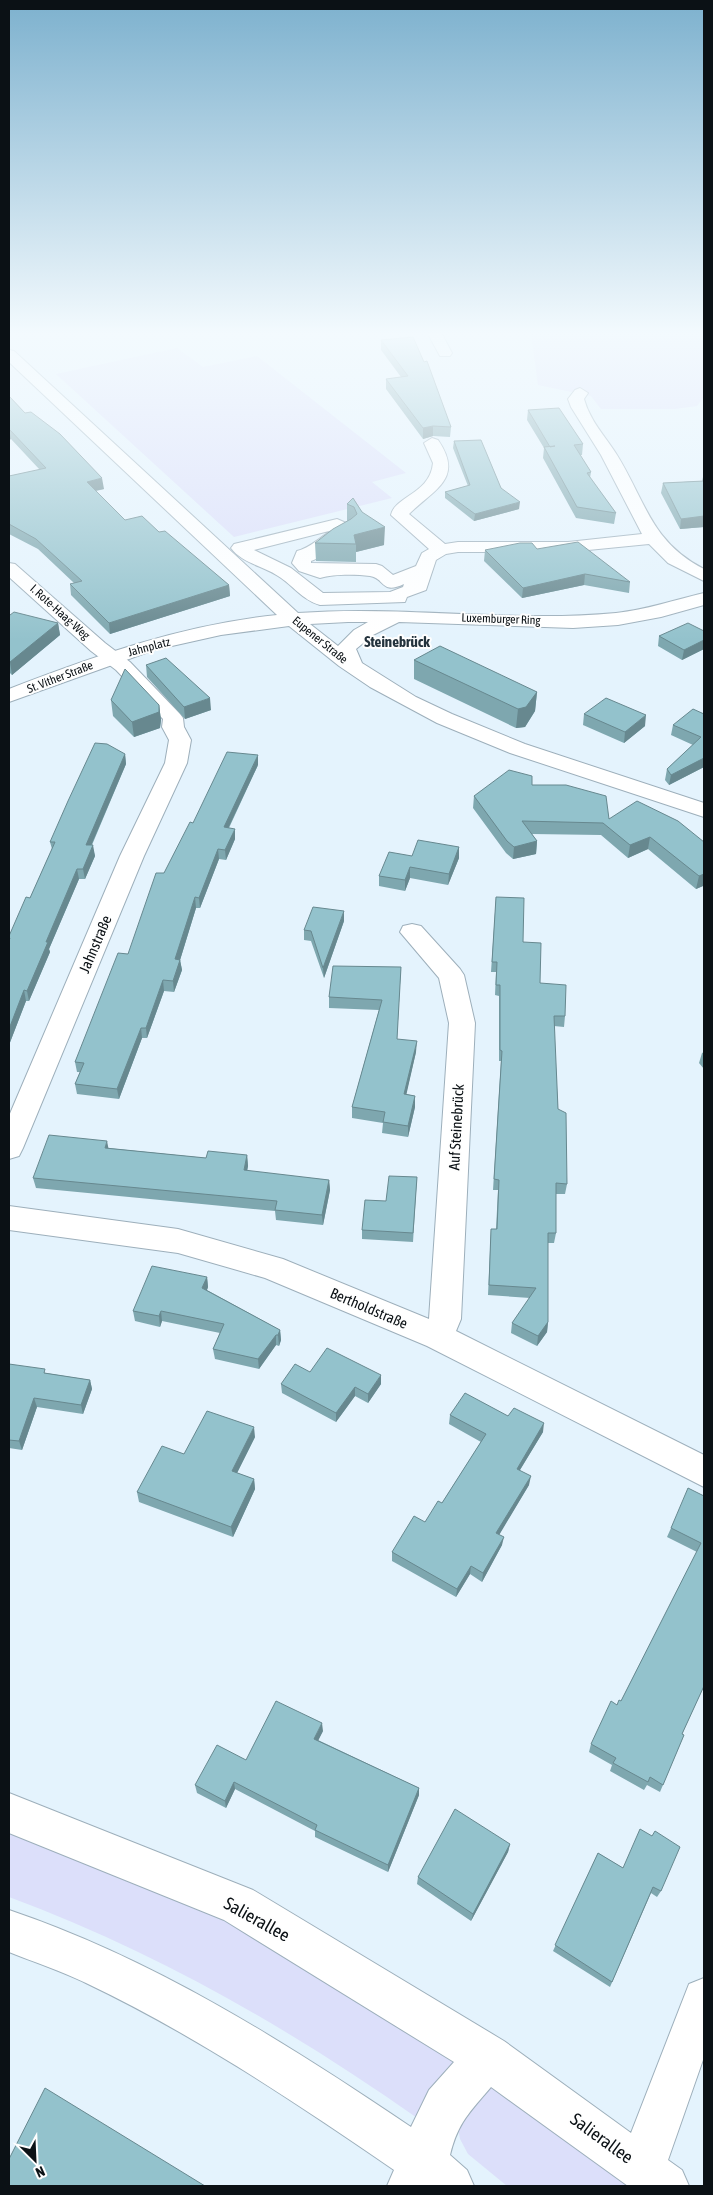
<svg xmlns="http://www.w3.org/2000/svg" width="713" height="2195" viewBox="0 0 713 2195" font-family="'Asap Condensed',sans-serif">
<rect width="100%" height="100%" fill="#e4f3fd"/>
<path fill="#dcdffa" d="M531,334H704V397L697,406L675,409H601L591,396L538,385Z
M177,348L203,367L257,356L406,473L372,482L392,498L234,537L56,374Z
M9,1822L113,1863L224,1917L462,2059L420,2120C289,2028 159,1953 9,1897Z
M481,2086L503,2087L628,2186H507L468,2154L460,2139L458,2128Z"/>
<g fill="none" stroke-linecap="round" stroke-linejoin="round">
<g stroke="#9dafbb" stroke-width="2">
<path id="minor" d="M428,334H442L452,353L450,356H440Z
M580,388L588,393L584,399C590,421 605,436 617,455C646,502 651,542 704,569V581L668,563L649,544L568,552H458L446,554L436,560L426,590L407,597L405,602L320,605C302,600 293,585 278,576C263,566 242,563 231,548L234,544L337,519L353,526L356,530C350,539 337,540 329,547C323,553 319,559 311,561V563L376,564L382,566L393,575L416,566L422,553L429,549L391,515C395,496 430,494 433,463L424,443L432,438L438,440C465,479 433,490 409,514L445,544L458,542H568L642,534L601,455L571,407L568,399L575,390ZM333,530C320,537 310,548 297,551L292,563L299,571L320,578C333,574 355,574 370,576C385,578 381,595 404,584L403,587L390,592L323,593L291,568L254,550Z
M9,563L15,564L105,643L130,662L180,714L183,718L184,727L191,740L187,763L144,856L23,1148L19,1156L9,1159V1116L120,856L165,763L169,740L162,727L163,719L116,670L91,651L9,577Z
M412,924L421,926L460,969L464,975L475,1023L461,1319L456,1331L704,1455V1487L427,1346L265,1278L178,1253L9,1230V1206L178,1229L283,1259L429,1319L449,1023L439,978L400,932L403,926Z
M9,1793L253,1890L504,2041L631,2133L689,1984L704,1978V2057L668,2160L682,2170L689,2186H628L491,2087C470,2112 458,2122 450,2155L467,2170L474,2186H387L394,2170C295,2102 195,2035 86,1983C61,1971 34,1962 9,1952V1910C154,1959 285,2042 411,2127L429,2090L454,2062L224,1920L9,1833Z"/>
</g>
<g stroke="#9dafbb" stroke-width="2">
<path id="major" d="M9,350L14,351L298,613C404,605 510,623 616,613C646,610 674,600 704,593V605L661,617L618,625L573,628L399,622L373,635L356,649L362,663L416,697L452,714L525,744L704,803V817L510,753L437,723L370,687L339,666L289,626L221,635L154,650L9,702V689C97,655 183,625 277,615L9,362ZM348,622H368L354,630L338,646L310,624Z"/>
</g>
<use href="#minor" fill="#fff" fill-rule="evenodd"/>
<use href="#major" fill="#fff" fill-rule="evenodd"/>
</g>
<path fill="#7ea7af" d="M381,340L451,427L450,437L433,436L423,439L386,389V379L401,377L381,350Z
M9,396L25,413L104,489L96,491L125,520L159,532L229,585L230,596L110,634L71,595L70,584L74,583L38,549L9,534V476L40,470L11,439L9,440Z
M528,410L583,444L582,455H580L591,472L590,478L616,513L614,524L576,518L543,458L544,448L527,420Z
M454,441L501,488L519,509L474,521L445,498V492L468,486L453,448Z
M704,476V527L680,529L661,493L663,483L702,481L703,477Z
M353,498L384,545L356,552V562L316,561L315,543L347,521V504Z
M537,549L630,582L629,593L584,585L522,598L484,561L485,550Z
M9,615L58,623L60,635L12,675L9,672Z
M704,631V649L682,660L658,646L659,636Z
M414,660L537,692L535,711L525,727L516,728L414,679Z
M146,665L211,710L185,719L147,677Z
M111,700L159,705L161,720L160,728L134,737L113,716Z
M584,714L645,726L624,743L583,725Z
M704,714V767L669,785L665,780L667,769L693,745L671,735L673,725Z
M125,754L126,764L92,845L95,856L85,879H79L49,949L50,952L29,1001H26L9,1045V936L30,898L52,849L50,842Z
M258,765L229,828L235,839L226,860L219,859L200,908H196L180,960L182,970L174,992L164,991L147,1038H142L119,1099L77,1094L75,1084L80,1072H77L75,1062L128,954L164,873L193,823Z
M532,785L609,819L704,842V887L703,886L696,889L648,849L628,858L601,835L532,834L537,841L536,854L513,859L506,853L473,808L474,796Z
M459,847V858L448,885L410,878L405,891L379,886V876L412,856Z
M496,897L523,942L540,983L565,1016L564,1027L554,1026L558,1109L567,1184L565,1194H556V1233L554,1243H548V1322L547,1332L537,1346L511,1333L512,1323L530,1298L488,1295L491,1229H496L498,1190H493L501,1061H499V996L495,995L496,972H491Z
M344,921L324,978L311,941L304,940V930Z
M401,967L397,1039L416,1052L406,1094L415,1096V1107L408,1137L382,1133L383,1123L352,1118V1107L379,1010L329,1008V997Z
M704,1052V1069L699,1063L702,1053Z
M108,1148L206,1158L247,1155L248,1166L247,1171L329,1180L330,1190L323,1225L276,1220L275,1211L36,1188L33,1178Z
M417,1177L413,1242L362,1239V1230L386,1201Z
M207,1277L208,1287L207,1290L280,1330L281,1340L279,1346L276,1345L259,1369L215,1359L213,1349L220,1333L162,1321L160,1327L135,1321L133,1311Z
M9,1364L46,1373L90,1380L92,1389L83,1414L37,1407L22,1450L9,1448Z
M310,1372L381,1384L368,1403L355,1396L336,1422L282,1393L281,1384Z
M450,1415L508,1416L543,1432L520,1470L529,1485L499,1534L502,1545L482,1582L470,1574L456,1597L392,1561V1552L425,1522L442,1503L481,1442L449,1424Z
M255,1437L237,1473L254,1479L255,1489L233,1537L139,1502L137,1492L184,1454Z
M704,1496V1686L682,1734L684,1735L660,1792L647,1785L644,1790L610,1771L612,1765L589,1752L591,1744L617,1705L621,1701L697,1552L667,1537L671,1528Z
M323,1731L318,1740L419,1788V1795L388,1872L315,1837V1831L235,1789L226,1808L197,1793L195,1785L246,1760Z
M510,1844L508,1852L471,1921L417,1884L418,1877Z
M598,1853L661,1891L657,1897L651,1893L610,1987L553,1951Z"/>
<path fill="#67888f" d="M433,426V436L423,439V428Z
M9,429L11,439L9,440Z
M102,478L104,489L88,492L87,482Z
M520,502L519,509L474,521L475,514Z
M704,516V527L680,529L681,519Z
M385,527L384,545L356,552V544L354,535Z
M585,574L584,585L522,598L523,588Z
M229,585L230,596L110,634L109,623Z
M58,623L60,635L12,675L10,662Z
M704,640V649L682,660L684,650Z
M537,692L535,711L525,727L516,728L518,709Z
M210,698L211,710L185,719L184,707Z
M159,705L161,720L160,728L134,737L132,722Z
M646,715L645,726L624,743L625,732Z
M125,754L126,764L87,855L86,845Z
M258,755V765L224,837V827Z
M704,758V767L669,785L671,775Z
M235,829V839L226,860L225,850Z
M650,837L648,849L628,858L630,845Z
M537,841L536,854L513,859L514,847Z
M93,845L95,856L85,879L83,869Z
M459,847V858L448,885L449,874Z
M218,849L219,859L200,908L199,898Z
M410,867V878L405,891V880Z
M77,869L79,879L49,949L50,952L29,1001L27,991L46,942Z
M704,874V880L703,886L696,889L699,876Z
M195,897L196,908L177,970L175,959Z
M344,911V921L324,978L323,968Z
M180,960L182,970L174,992L173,981Z
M163,980L164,991L147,1038L146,1028Z
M24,990L26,1001L9,1045V1029Z
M141,1028L142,1038L119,1099L117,1089Z
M417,1041L416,1052L404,1105V1094Z
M415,1096V1107L408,1137V1126Z
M107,1141L109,1151L105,1148Z
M247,1155L248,1166L245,1181L244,1170Z
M329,1180L330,1190L323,1225L322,1215Z
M207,1277L208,1287L204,1298L202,1288Z
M161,1311L162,1321L160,1327L159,1316Z
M548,1322L547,1332L537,1346L538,1336Z
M280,1330L281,1340L279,1346L278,1335Z
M276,1335V1345L259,1369L258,1359Z
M381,1375V1384L368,1403V1394Z
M90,1380L92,1389L83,1414L81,1405Z
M355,1387V1396L336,1422V1413Z
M34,1398L37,1407L22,1450L19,1441Z
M544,1423L543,1432L515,1478L517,1469Z
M254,1427L255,1437L233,1481L232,1471Z
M531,1476L529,1485L495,1542L496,1533Z
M254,1479L255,1489L233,1537L231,1527Z
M504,1537L502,1545L482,1582L483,1573Z
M471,1566L470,1574L456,1597L457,1589Z
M322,1723L323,1731L315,1747L314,1739Z
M234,1782L235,1789L226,1808L225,1801Z
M419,1788V1795L388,1872V1865Z
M510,1844L508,1852L471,1921L473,1914Z"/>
<path fill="#93c2cc" stroke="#67888f" d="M413,337L424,362L427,361L451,427L433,426L423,428L386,379L408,376L381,340Z
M9,396L25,413L31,412L60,434L102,478L87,482L125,520L142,516L159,532L165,531L229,585L109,623L70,584L82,581L36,539L9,524V476L46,468L9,429Z
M559,408L583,444L574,445L591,472L587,473L616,513L577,507L544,447L555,446L550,447L528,410Z
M481,440L501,488L520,502L475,514L445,492L470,485L454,441Z
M704,481V516L681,519L663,483Z
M353,498L362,512L385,527L354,535L356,544L315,543L333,529L351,519L357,514L354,507L347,504Z
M578,542L630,582L585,574L523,588L485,550L520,543H532L537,549Z
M14,612L58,623L10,662H9V615H10Z
M688,623L704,631V640L684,650L659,636Z
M440,646L537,692L526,707L518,709L414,660Z
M166,658L210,698L184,707L146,665Z
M125,669L159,705V712L132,722L111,700Z
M606,698L646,715L625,732L584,714Z
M693,709L704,714V758L671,775L667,769L701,737L673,725Z
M95,743L107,744L125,754L86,845H93L83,869H77L46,942H48L27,991L24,990L9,1029V941L10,938H9V936L26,897L30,898L55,842H50L68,801Z
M227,752L258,755L224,827L235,829L225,850L218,849L199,898L195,897L175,959L180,960L173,981L163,980L146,1028H141L117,1089L75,1084L84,1063L75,1062L118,953L128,954L156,873H164L190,822L193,823Z
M509,770L532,776V785H566L606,796L609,819L637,801L678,821L704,842V874L699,876L650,837L630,845L603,823L522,821L537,841L514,847L507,841L474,796Z
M418,840L459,847L449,874L410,867L405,880L379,876L389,852L412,856Z
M496,897L524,898L523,942L541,943L540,983L566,985L565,1016H554L558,1109L566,1113L567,1184L556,1183V1233H548V1322L538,1336L512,1323L536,1288L489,1285L491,1229H497L499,1180L494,1179L502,1051L500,1050V985H496L497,962H492Z
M313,907L344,911L323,968L311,931L304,930Z
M333,966L401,967L397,1039L417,1041L404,1094L415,1096L408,1126L383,1122L385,1112L352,1107L382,1000L329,997Z
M49,1135L107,1141L105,1148L206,1158L208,1151L247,1155L244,1170L329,1180L322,1215L275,1210L277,1201L33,1178Z
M389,1176L417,1177L413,1233L362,1230L365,1200L386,1201Z
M152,1266L207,1277L202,1288L280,1330L278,1335H276L258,1359L213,1349L224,1324L161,1311L159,1316L133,1311Z
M327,1348L381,1375L368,1394L355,1387L336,1413L281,1384L295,1364L310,1372Z
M9,1364L45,1369L44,1373L90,1380L81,1405L34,1398L19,1441L9,1440Z
M465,1393L508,1416L514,1408L544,1423L517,1469L531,1476L496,1533L504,1537L483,1573L471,1566L457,1589L392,1552L414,1516L425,1522L438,1501L442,1503L486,1434L450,1415Z
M207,1411L254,1427L232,1471L254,1479L231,1527L137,1492L162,1446L184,1454Z
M688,1488L704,1496V1686L682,1734L684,1735L663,1785L650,1777L648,1782L613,1763L616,1758L591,1744L611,1701L617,1705L619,1700L621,1701L701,1543L671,1528Z
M276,1701L322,1723L314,1739L419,1788L388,1865L315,1830L317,1825L234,1782L225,1801L195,1785L217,1745L246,1760Z
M455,1809L510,1844L473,1914L418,1877Z
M640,1829L652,1836L655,1831L680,1847L661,1891L653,1887L612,1982L555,1945L598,1853L623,1868Z
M45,2088L205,2186H9V2159Z"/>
<linearGradient id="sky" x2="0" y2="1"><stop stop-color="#7db1ce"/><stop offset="0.52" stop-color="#f3fafe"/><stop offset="1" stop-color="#f3fafe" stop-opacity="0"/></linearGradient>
<rect width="713" height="641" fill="url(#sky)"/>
<g text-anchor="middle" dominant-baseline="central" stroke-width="4" stroke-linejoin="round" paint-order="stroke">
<g font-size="12" fill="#0b1115" stroke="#fefefe">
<text transform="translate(60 612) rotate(42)">I. Rote-Haag-Weg</text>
<text transform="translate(501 619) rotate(2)">Luxemburger Ring</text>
<text transform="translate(320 640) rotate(39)">Eupener Straße</text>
<text transform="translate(149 647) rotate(-15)">Jahnplatz</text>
<text transform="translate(60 677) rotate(-21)">St. Vither Straße</text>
</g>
<g font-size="15" font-weight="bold" fill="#23323c" stroke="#fefefe">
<text x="397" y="641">Steinebrück</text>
</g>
<g font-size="15" fill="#0b1115" stroke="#fefefe">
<text transform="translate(95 944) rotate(-67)">Jahnstraße</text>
<text transform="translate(456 1127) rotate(-87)">Auf Steinebrück</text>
<text transform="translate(369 1308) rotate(23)">Bertholdstraße</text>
</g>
<g font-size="18" fill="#0b1115" stroke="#fefefe">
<text transform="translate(257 1919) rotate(29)">Salierallee</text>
<text transform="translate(602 2138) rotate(36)">Salierallee</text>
</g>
</g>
<rect width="713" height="2195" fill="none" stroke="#0b1115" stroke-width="20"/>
<g transform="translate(35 2160) rotate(156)" stroke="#fefefe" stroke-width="4" paint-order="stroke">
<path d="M0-4L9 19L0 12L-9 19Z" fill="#0b1115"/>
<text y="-8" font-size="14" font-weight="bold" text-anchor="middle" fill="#0b1115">N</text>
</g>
</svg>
